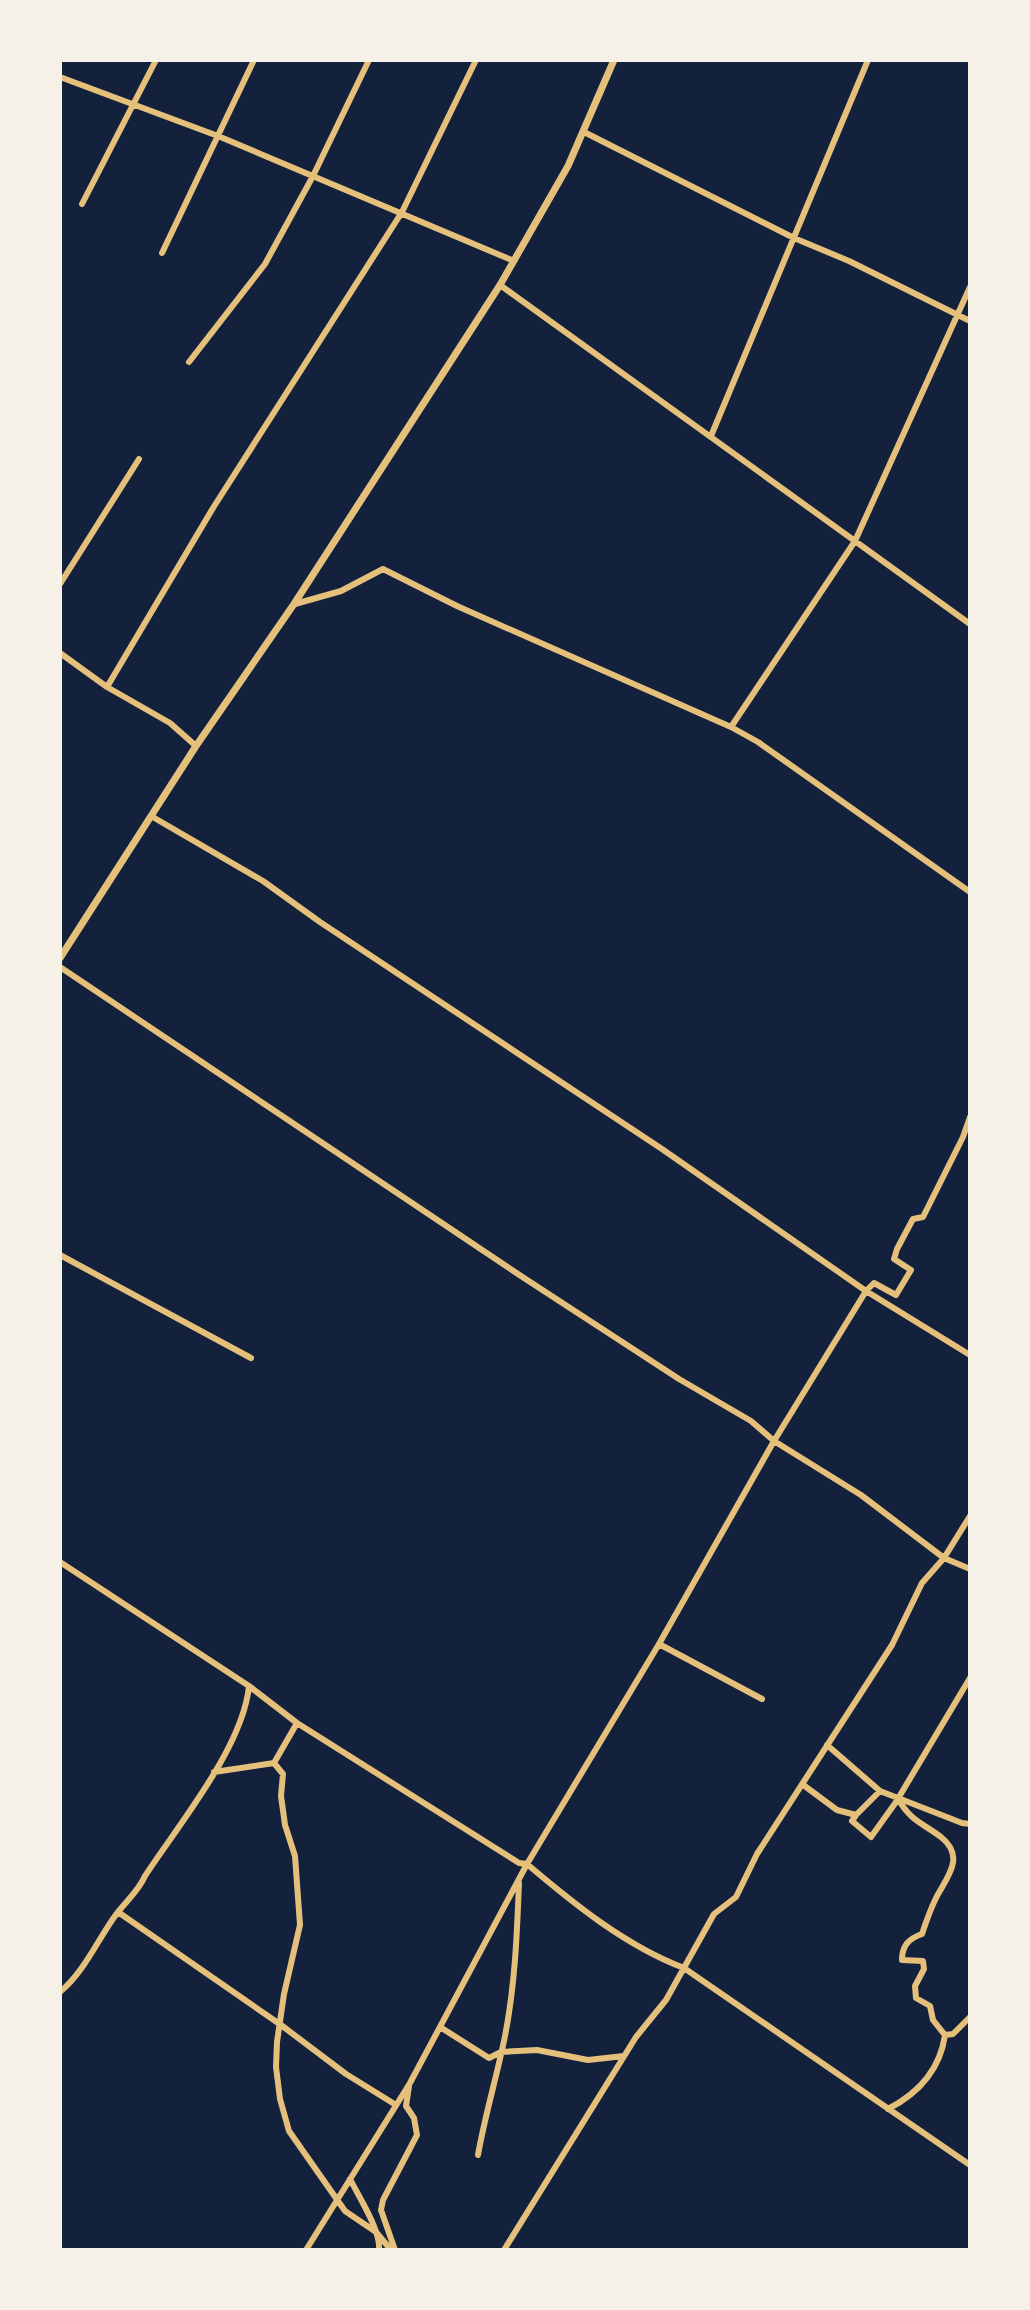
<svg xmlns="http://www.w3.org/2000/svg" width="1030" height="2310" viewBox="0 0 1030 2310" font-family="Mulish,sans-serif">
<rect width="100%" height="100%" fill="#14213d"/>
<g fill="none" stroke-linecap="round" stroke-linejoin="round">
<path stroke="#e5c07b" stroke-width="6" d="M60,77L218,136L514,261
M584,132L794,238L849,261L970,321
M82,204L156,60
M162,253L254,60
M500,285L970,624
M189,362L265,264L313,176L369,60
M711,436L868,60
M60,584L139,459
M295,604L341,591L383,569L457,606L731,727L758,742L970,892
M60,653L107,687L170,723L196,746
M107,687L213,508L402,212L476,60
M731,727L855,541L970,287
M151,816L263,881L320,922L662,1149L866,1291L970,1355
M60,967L521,1276L679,1379L751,1421L774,1441L659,1644L527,1864L519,1863L297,1723L249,1686L60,1562
M970,1117L963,1137L923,1217L913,1219L897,1249L894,1259L911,1270L896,1295L874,1283L866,1291L774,1441L861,1495L944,1558L970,1569
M60,1255L251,1358
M659,1644L762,1699
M297,1723L274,1763L283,1774L281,1796L285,1825L295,1856L300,1925L284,1994L277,2042L276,2067L280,2099L289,2131L345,2211L376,2232L391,2250
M827,1745L880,1791L962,1823L970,1824
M214,1772L274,1763
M802,1784L837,1810L856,1815L852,1821L871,1837L896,1802L970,1678
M856,1815L880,1791
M118,1912L281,2025L346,2074L396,2105
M60,1992C84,1972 97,1941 115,1916C125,1902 138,1892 145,1876C179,1824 243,1747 249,1686
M440,2027L489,2058L501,2052L537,2050L588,2060L624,2056
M945,2035L953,2034L970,2017
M888,2109C919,2093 940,2070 945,2035L933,2020L930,2006L916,1998L915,1986L924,1969L923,1961L902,1960C902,1946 908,1939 922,1934C926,1922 930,1910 936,1898C947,1877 966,1857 941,1837C921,1822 912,1822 898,1799
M478,2155C485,2115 497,2076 505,2036C515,1985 517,1934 519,1883
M350,2179C359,2197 381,2231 379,2250
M306,2250L410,2083L527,1864C574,1904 626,1946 684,1968L970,2165
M395,2250L381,2210L383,2200L417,2135L414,2118L406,2106L409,2086
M504,2250L636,2037L666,2000L714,1914L736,1897L757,1854L892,1645L922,1583L944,1558L970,1516"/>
<path stroke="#e5c07b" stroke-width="7" d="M60,958L196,746L294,604L500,285L568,166L614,60"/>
</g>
<rect width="1030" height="2310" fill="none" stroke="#f6f1e7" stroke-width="124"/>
</svg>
